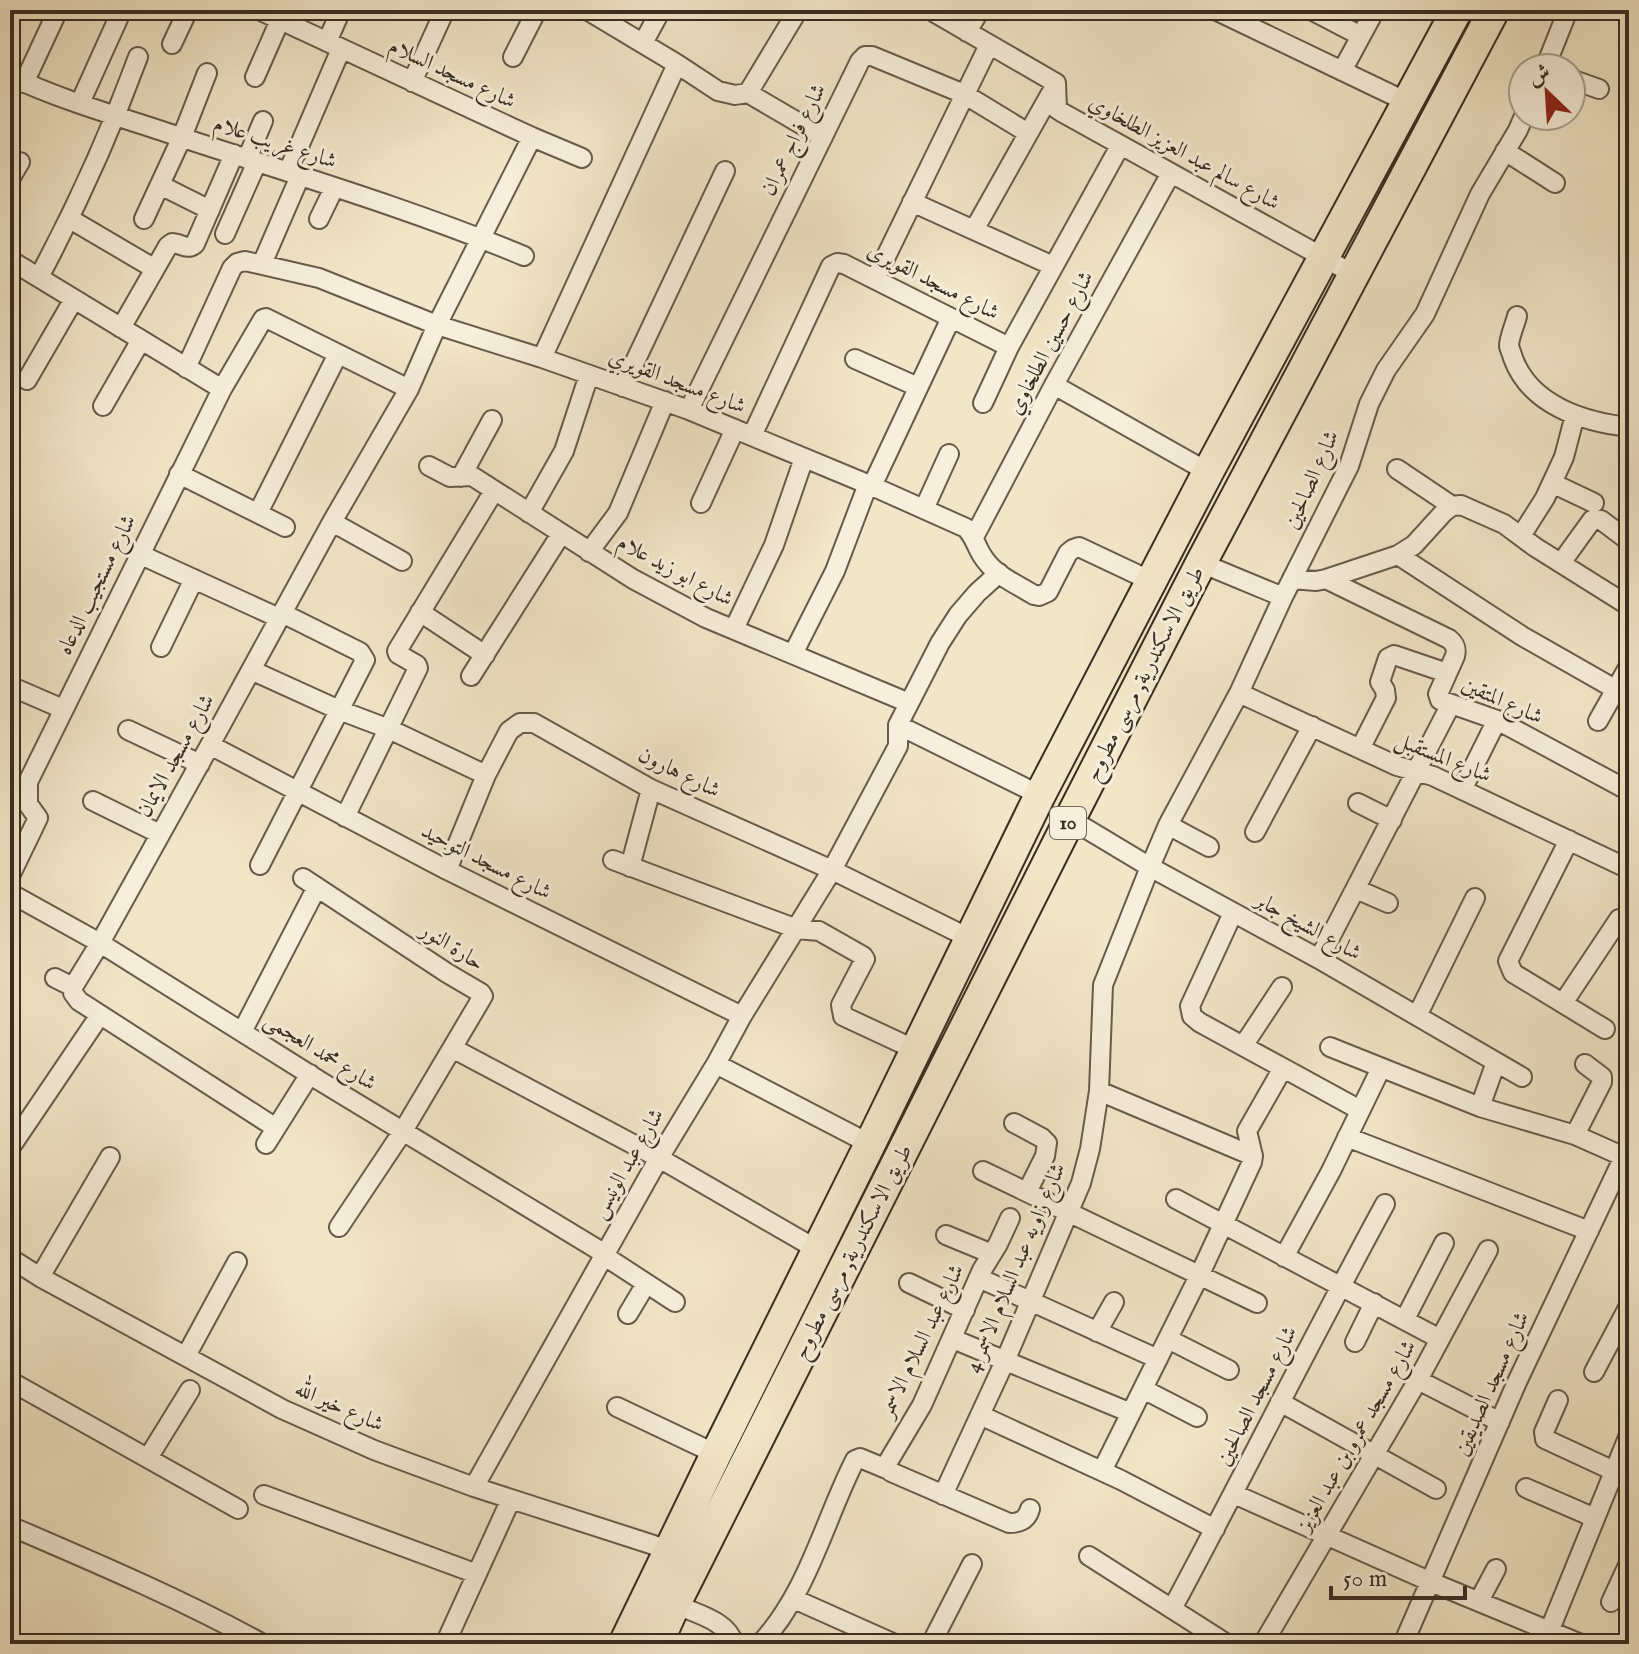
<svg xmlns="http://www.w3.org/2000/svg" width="1639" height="1654" viewBox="0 0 1639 1654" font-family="'IM FELL English',Amiri,serif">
<rect width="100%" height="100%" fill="#f2e6c8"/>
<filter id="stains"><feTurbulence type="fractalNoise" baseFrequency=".0025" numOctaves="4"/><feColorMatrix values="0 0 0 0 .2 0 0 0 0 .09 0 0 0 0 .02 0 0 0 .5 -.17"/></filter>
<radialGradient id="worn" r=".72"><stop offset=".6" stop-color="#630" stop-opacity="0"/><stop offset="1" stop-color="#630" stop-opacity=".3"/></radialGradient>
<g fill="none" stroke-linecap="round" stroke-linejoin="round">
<g stroke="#685b4c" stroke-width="22">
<path id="minor" d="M259,10L532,137L582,158
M587,10L677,64L718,91L735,95L748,93L823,137
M930,10L1056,83L1057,109L1063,113L1355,275
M1215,10L1407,102
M1311,10L1361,36
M967,32L980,10
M327,42L341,10
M643,43L661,10
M172,44L188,10
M513,57L537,10
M1545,68L1568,10
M1342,71L1375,10
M10,76C61,100 117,116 171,134C289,173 409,208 524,256
M255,77L280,20
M1571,79L1599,89
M412,82L445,10
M24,83L58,10
M748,93L798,10
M80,103L122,10
M1505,151L1555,183
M247,159L263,121
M288,172L341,49
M10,179L20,162
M160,185L210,210
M912,202L1053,266
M70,219L155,269
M144,219L182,137L207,73
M319,219L334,188
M974,230L1055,86
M225,234L257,162
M10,260L222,389
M262,264L300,176
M39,277C77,206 110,133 138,57
M875,279L989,45
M1517,316C1515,325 1509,337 1509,346C1510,350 1512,354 1513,358C1530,405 1583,422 1629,427
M121,328L168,246L172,243C181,243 187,251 195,244L234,154
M542,358L677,64
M855,359L918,387
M186,368L232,268L237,263L245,261L319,278L437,325L542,358L689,410L872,486L966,528C977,540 976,549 986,561C997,576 1018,585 1034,595L1039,596L1048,592L1068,553L1073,549L1079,547L1151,581
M27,380L74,299
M1054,385L1208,472
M623,387L725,171
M983,403L1009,347L1120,146
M103,406L141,340
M689,410L860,61L865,56H872L964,94L1028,133
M752,436L831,266L837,263L844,264L1009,347
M429,466L450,477L472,476L633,579L706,618L909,703
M1397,469L1452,506
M179,474L285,527
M461,477L492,420
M1552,483L1594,503
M872,486L951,318
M701,503L735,429
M924,509L949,454
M258,513L338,354
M529,513L564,451L589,375
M332,522L402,561
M1521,536L1545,498L1564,457L1575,415
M974,537L1054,385L1171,173
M589,552L618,513L665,401
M139,554L279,618
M1398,555L1522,636L1629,697
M1201,563L1283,597
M1561,563L1592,520H1601L1629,541
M1292,579L1316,581L1326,579L1449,639C1455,644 1457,648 1455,656L1438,694L1440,700L1497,720L1629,791
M1326,579L1398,555L1414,545L1444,512L1452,506L1461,505L1504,524L1535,547L1629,606
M420,612L485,655
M734,629L774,545L804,458
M161,647L194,579
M793,654L835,571L868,484
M251,670L339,710L389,729L486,775
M471,676L561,534
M10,686L63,709
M1239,693L1397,766L1433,776L1629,869
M1598,721L1629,666
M898,725L1040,795
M128,730L200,764
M210,745L447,870L742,1016
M1360,749L1386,698L1385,690L1380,682L1388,658L1394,655L1447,673
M1462,790L1497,720
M93,801L160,834
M1358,803L1392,820
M345,817L418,668L417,665L398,654L397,651L494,491
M1070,819L1150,867L1319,959L1522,1077
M1168,825L1209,847
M1255,832L1312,726
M1569,840L1508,961L1513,973L1605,1029
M613,860L797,929L819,931L863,956L865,959L841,1005L843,1016L916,1050
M260,865L365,660L360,652L282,613
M630,867L651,789
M447,870L486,775L509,731L520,723H534L651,789L832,870L969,938
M10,876L38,818L28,804V782L222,389L263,319L266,318L409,389
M303,878L447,973L481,993L483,996L403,1131L339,1227
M1356,889L1388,903
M10,893L100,943L320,1081L597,1249L603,1255L675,1302
M1233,913L1190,1006L1192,1016L1199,1022L1360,1110
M1319,959L1451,704
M55,978L73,987
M1563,1003L1619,919
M1417,1016L1475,898
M242,1032L317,887
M1243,1046L1282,987
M1330,1047L1480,1107L1575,1135L1629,1159
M454,1049L659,1158L818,1250
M716,1064L870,1144
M1099,1091L1253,1156
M1480,1107L1496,1062
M1014,1123L1042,1138L1047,1143L1045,1156L1027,1192
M276,1128L79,1001L73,993V987L100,943L210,745L332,522L409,389L437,325L532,137
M1575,1135L1602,1082V1077L1585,1064
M1347,1137L1589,1231
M266,1144L310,1074
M10,1148L100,1015
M983,1171L1257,1303
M1176,1199L1440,1339
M1010,1218L998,1244L982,1270L922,1405L888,1462L887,1466L891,1472L1009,1523C1020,1523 1027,1520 1030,1509
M946,1235L992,1254
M1284,1257L1331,1171L1381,1068
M10,1258L40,1277L282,1409L374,1450L474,1487L669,1550
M40,1277L110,1157
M979,1278L1158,1359
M909,1283L965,1310
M628,1314L646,1284
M1405,1319L1444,1243
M1097,1332L1114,1302
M953,1339L1131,1413
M1168,1339L1229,1370
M1355,1342L1374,1303
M186,1356L237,1262
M1594,1372L1629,1306
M1418,1380L1500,1422
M10,1381L238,1509
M1143,1389L1197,1417
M1558,1400L1544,1432L1545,1439L1614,1471
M1280,1402L1436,1489
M617,1407L716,1454
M980,1415L1121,1480L1215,1529
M148,1458L190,1390
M1102,1471L1200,1274L1252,1162L1253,1156L1247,1131L1283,1068
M474,1487L659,1158L716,1064L742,1016L832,870L898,746V725L940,643L958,615L977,593L999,573
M1526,1488L1595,1518
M1234,1494L1431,1582L1581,1644
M264,1495L477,1574
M943,1495L1005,1361L1081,1183L1090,1149L1099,1091L1103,985L1150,867L1168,825L1239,693L1283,597L1349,466L1369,404L1386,370L1425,314L1480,194L1518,130L1524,116
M10,1526C96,1563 181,1599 263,1644
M1089,1556L1227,1644
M794,1599L895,1644
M1479,1601L1496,1569
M1611,1602L1629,1563
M675,1604C696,1614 727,1620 734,1644
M1172,1609C1244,1475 1312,1338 1385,1204
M445,1644L511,1499
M760,1644C808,1593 824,1521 855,1460L860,1458L889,1470
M931,1644L972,1564
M1263,1644L1418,1380L1488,1250
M1403,1644L1517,1382L1629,1146
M1544,1644L1629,1435"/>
</g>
<g stroke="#3a2d23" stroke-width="34">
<path id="primary" d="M624,1644L716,1454L870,1144L1040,795L1208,472L1457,10
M657,1644L675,1604L1070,819L1201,563L1494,10"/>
</g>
<use href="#minor" stroke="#f7efdb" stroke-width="18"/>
<use href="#primary" stroke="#f2e6c8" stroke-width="30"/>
</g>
<g text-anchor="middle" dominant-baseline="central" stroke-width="6" stroke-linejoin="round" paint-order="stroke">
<rect fill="#f7efdb" stroke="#73675a" stroke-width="2" x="1050" y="807" width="36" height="32" rx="6"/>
<g font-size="20" font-weight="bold" fill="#3a2d23">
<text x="1068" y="823">10</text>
</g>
<g font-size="22" fill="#3a2d23" stroke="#f7efdb">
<text transform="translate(452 74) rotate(25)">شارع مسجد السلام</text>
<text transform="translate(794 140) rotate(-64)">شارع فراج عمران</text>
<text transform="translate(275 143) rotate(18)">شارع غريب علام</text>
<text transform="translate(1184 153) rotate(29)">شارع سالم عبد العزيز الطلخاوي</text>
<text transform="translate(933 282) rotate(27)">شارع مسجد القويرى</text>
<text transform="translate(1051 343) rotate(-62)">شارع حسين الطلخاوي</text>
<text transform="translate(677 382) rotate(21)">شارع مسجد القويري</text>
<text transform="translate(1312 480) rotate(-66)">شارع الصالحين</text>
<text transform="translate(675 571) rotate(28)">شارع ابو زيد علام</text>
<text transform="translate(97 585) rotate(-64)">شارع مستجيب الدعاه</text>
<text transform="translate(1145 674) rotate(-63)">طريق الاسكندرية, مرسى مطروح</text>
<text transform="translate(1502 701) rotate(24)">شارع المتقين</text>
<text transform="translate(176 756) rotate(-61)">شارع مسجد الايمان</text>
<text transform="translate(1443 758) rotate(22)">شارع المستقبل</text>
<text transform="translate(679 773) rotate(26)">شارع هارون</text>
<text transform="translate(486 862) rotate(27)">شارع مسجد التوحيد</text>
<text transform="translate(1308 927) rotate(29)">شارع الشيخ جابر</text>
<text transform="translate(452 947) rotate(32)">حارة النور</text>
<text transform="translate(320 1052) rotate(32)">شارع محمد العجمى</text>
<text transform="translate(628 1164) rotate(-60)">شارع عبد الونيس</text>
<text transform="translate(853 1252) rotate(-63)">طريق الاسكندرية, مرسى مطروح</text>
<text transform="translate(1016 1268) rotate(-67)">شارع زاويه عبد السلام الاسمر 4</text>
<text transform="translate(922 1341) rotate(-64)">شارع عبد السلام الاسمر</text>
<text transform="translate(1492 1384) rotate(-66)">شارع مسجد الصديقين</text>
<text transform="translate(1257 1396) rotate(-63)">شارع مسجد الصالحين</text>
<text transform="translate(339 1407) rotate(24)">شارع خير الله</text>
<text transform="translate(1357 1436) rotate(-60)">شارع مسجد عمرو بن عبد العزيز</text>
</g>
</g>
<rect width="1639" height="1654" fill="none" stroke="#f2e6c8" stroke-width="40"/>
<rect x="12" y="12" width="1615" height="1630" fill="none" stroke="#3a2d23" stroke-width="4"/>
<rect x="20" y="20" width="1599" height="1614" fill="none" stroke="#3a2d23" stroke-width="2"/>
<g transform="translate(1547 92) rotate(335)"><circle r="38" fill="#f7efdb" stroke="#aba191" stroke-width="2"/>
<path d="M0-6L14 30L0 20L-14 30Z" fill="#8f2418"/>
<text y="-12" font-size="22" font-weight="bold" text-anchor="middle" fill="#3a2d23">ش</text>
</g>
<path d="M1331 1586v12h134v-12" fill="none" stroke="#3a2d23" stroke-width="4"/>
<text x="1343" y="1586" font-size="24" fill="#3a2d23" stroke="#f7efdb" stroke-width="6" paint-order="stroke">50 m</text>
<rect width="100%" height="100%" filter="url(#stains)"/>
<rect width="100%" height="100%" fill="url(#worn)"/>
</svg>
